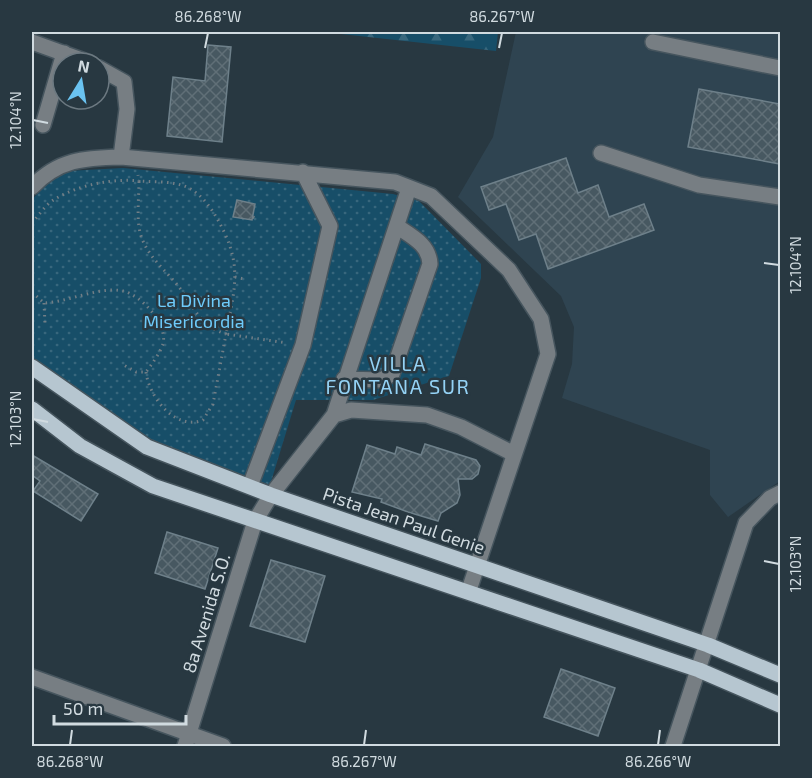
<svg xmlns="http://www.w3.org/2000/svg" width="812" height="778" viewBox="0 0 812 778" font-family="'Exo 2',sans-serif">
<defs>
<pattern id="green-dots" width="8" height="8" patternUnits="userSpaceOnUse" patternTransform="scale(1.5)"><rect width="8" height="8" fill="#174e68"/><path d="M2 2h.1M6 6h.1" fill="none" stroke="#38677d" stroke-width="1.8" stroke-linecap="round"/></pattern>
<pattern id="forest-firs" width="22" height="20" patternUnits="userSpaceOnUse" patternTransform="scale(1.5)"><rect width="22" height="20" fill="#174e68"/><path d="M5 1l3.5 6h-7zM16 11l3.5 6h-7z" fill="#38677d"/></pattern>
<pattern id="building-cross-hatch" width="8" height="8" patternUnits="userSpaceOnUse" patternTransform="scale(1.5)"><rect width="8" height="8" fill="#475861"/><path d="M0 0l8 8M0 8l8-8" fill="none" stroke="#606f77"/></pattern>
</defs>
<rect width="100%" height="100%" fill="#283841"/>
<path fill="#2f4451" d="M516,32H780V481L728,517L710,495V450L562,398L572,364L574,327L561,296L458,197L493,137Z"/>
<path fill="url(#green-dots)" d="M123,168L393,194L419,201L481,264V278L449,376L373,400H296L270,485L150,442L32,362V200L48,180L67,171Z"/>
<path fill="url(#forest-firs)" d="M341,32H498L496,51L341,34Z"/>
<path fill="url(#building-cross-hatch)" stroke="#6e808a" stroke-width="1.5" d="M208,45L231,47L222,142L167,136L173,77L205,81Z
M699,89L780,104V164L688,147Z
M566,158L578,193L598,185L609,217L644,204L654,230L548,269L536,234L519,240L506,204L489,210L481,187Z
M237,200L255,204L252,220L233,217Z
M425,444L476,460L480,466L478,474L472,479H458L460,495L457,503L441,513L438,521L408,512L381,502L382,499L352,492L367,445L395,454L397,447L421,455Z
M32,455L98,494L81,521L33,491L40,481L32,475Z
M167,532L218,548L205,589L155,573Z
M271,560L325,576L305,642L250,626Z
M561,669L615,688L598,736L544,717Z"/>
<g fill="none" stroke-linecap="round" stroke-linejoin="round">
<g stroke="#46555e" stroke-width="18">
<path id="minor" d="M32,42L90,63
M653,42L780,68
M99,68L124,82L127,109L121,157
M43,125L64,53
M601,153L699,185L780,197
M32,187C59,159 84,158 121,157L395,182L431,196L509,270L541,319L548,354L469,590
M344,379L381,380L392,374L430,264C429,245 413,237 398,227
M334,415L409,188
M250,486L303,345L330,226L303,172
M32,677L223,746
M185,746L255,521L271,495L334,415L351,410L427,415L461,427L514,454
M673,746L746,523L770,498L780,493"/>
</g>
<g stroke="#46555e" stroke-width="18">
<path id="major" d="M32,367L147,447L271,495L708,645L780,675
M32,409L80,446L153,486L699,670L780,705"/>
</g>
<path stroke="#717e86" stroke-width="3" stroke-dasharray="1.5 4.5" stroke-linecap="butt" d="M253,217L258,219
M32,223C39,215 46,204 55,199C78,185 114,178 139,181L138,175
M235,277L244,279
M32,292L44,303C68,302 100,286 123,291C141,295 168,324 163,344C160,353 152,364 146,372H136L122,364
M44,303L45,324
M146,372C149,397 175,431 203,420L213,404L226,334C202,327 195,310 182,291C167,270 143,255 139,227C137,213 139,196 139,181C152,182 168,181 181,185C196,189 207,202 215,215C243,262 236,283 226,334L287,343"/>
<use href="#minor" stroke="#777e83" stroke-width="15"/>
<use href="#major" stroke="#b6c6d0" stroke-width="15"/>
</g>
<path fill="none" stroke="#d1dbe0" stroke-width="2" d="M205,48L208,33M499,48L502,33M33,120L48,123M764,263L779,265M33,419L48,422M764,561L779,564M70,745L72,730M364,745L366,730M658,745L660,730"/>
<g text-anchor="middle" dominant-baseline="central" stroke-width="5" stroke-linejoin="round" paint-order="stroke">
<g font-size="18" fill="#6ecbfb" stroke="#283841">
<text x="194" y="300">La Divina<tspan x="194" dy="21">Misericordia</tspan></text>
</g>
<g font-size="18" fill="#d1dbe0" stroke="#283841">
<text transform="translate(404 520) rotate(19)">Pista Jean Paul Genie</text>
<text transform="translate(206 613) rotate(-73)">8a Avenida S.O.</text>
</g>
<g font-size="20" letter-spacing="1.5" fill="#94d2f5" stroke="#283841">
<text x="398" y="363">VILLA<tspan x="398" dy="23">FONTANA SUR</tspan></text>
</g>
</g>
<rect width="812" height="778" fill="none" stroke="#283841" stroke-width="66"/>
<g transform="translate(81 81) rotate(11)"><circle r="28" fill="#283841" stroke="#6c7981" stroke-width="1.5"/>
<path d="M0-4.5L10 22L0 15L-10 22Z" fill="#6ac3f1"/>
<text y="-9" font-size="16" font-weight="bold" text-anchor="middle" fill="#d1dbe0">N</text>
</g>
<path d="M54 715v9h132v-9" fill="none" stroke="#d1dbe0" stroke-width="3"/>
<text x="63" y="715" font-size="18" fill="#d1dbe0" stroke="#283841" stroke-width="4.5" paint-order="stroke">50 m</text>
<rect x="33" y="33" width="746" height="712" fill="none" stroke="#d1dbe0" stroke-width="2"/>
<g font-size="15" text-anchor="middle" fill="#d1dbe0">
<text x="208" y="22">86.268°W</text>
<text x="502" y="22">86.267°W</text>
<text transform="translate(16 120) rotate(-90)" y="5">12.104°N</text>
<text transform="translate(796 265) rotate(-90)" y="5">12.104°N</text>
<text transform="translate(16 419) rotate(-90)" y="5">12.103°N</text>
<text transform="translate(796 564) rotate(-90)" y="5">12.103°N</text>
<text x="70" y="767">86.268°W</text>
<text x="364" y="767">86.267°W</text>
<text x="658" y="767">86.266°W</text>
</g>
</svg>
